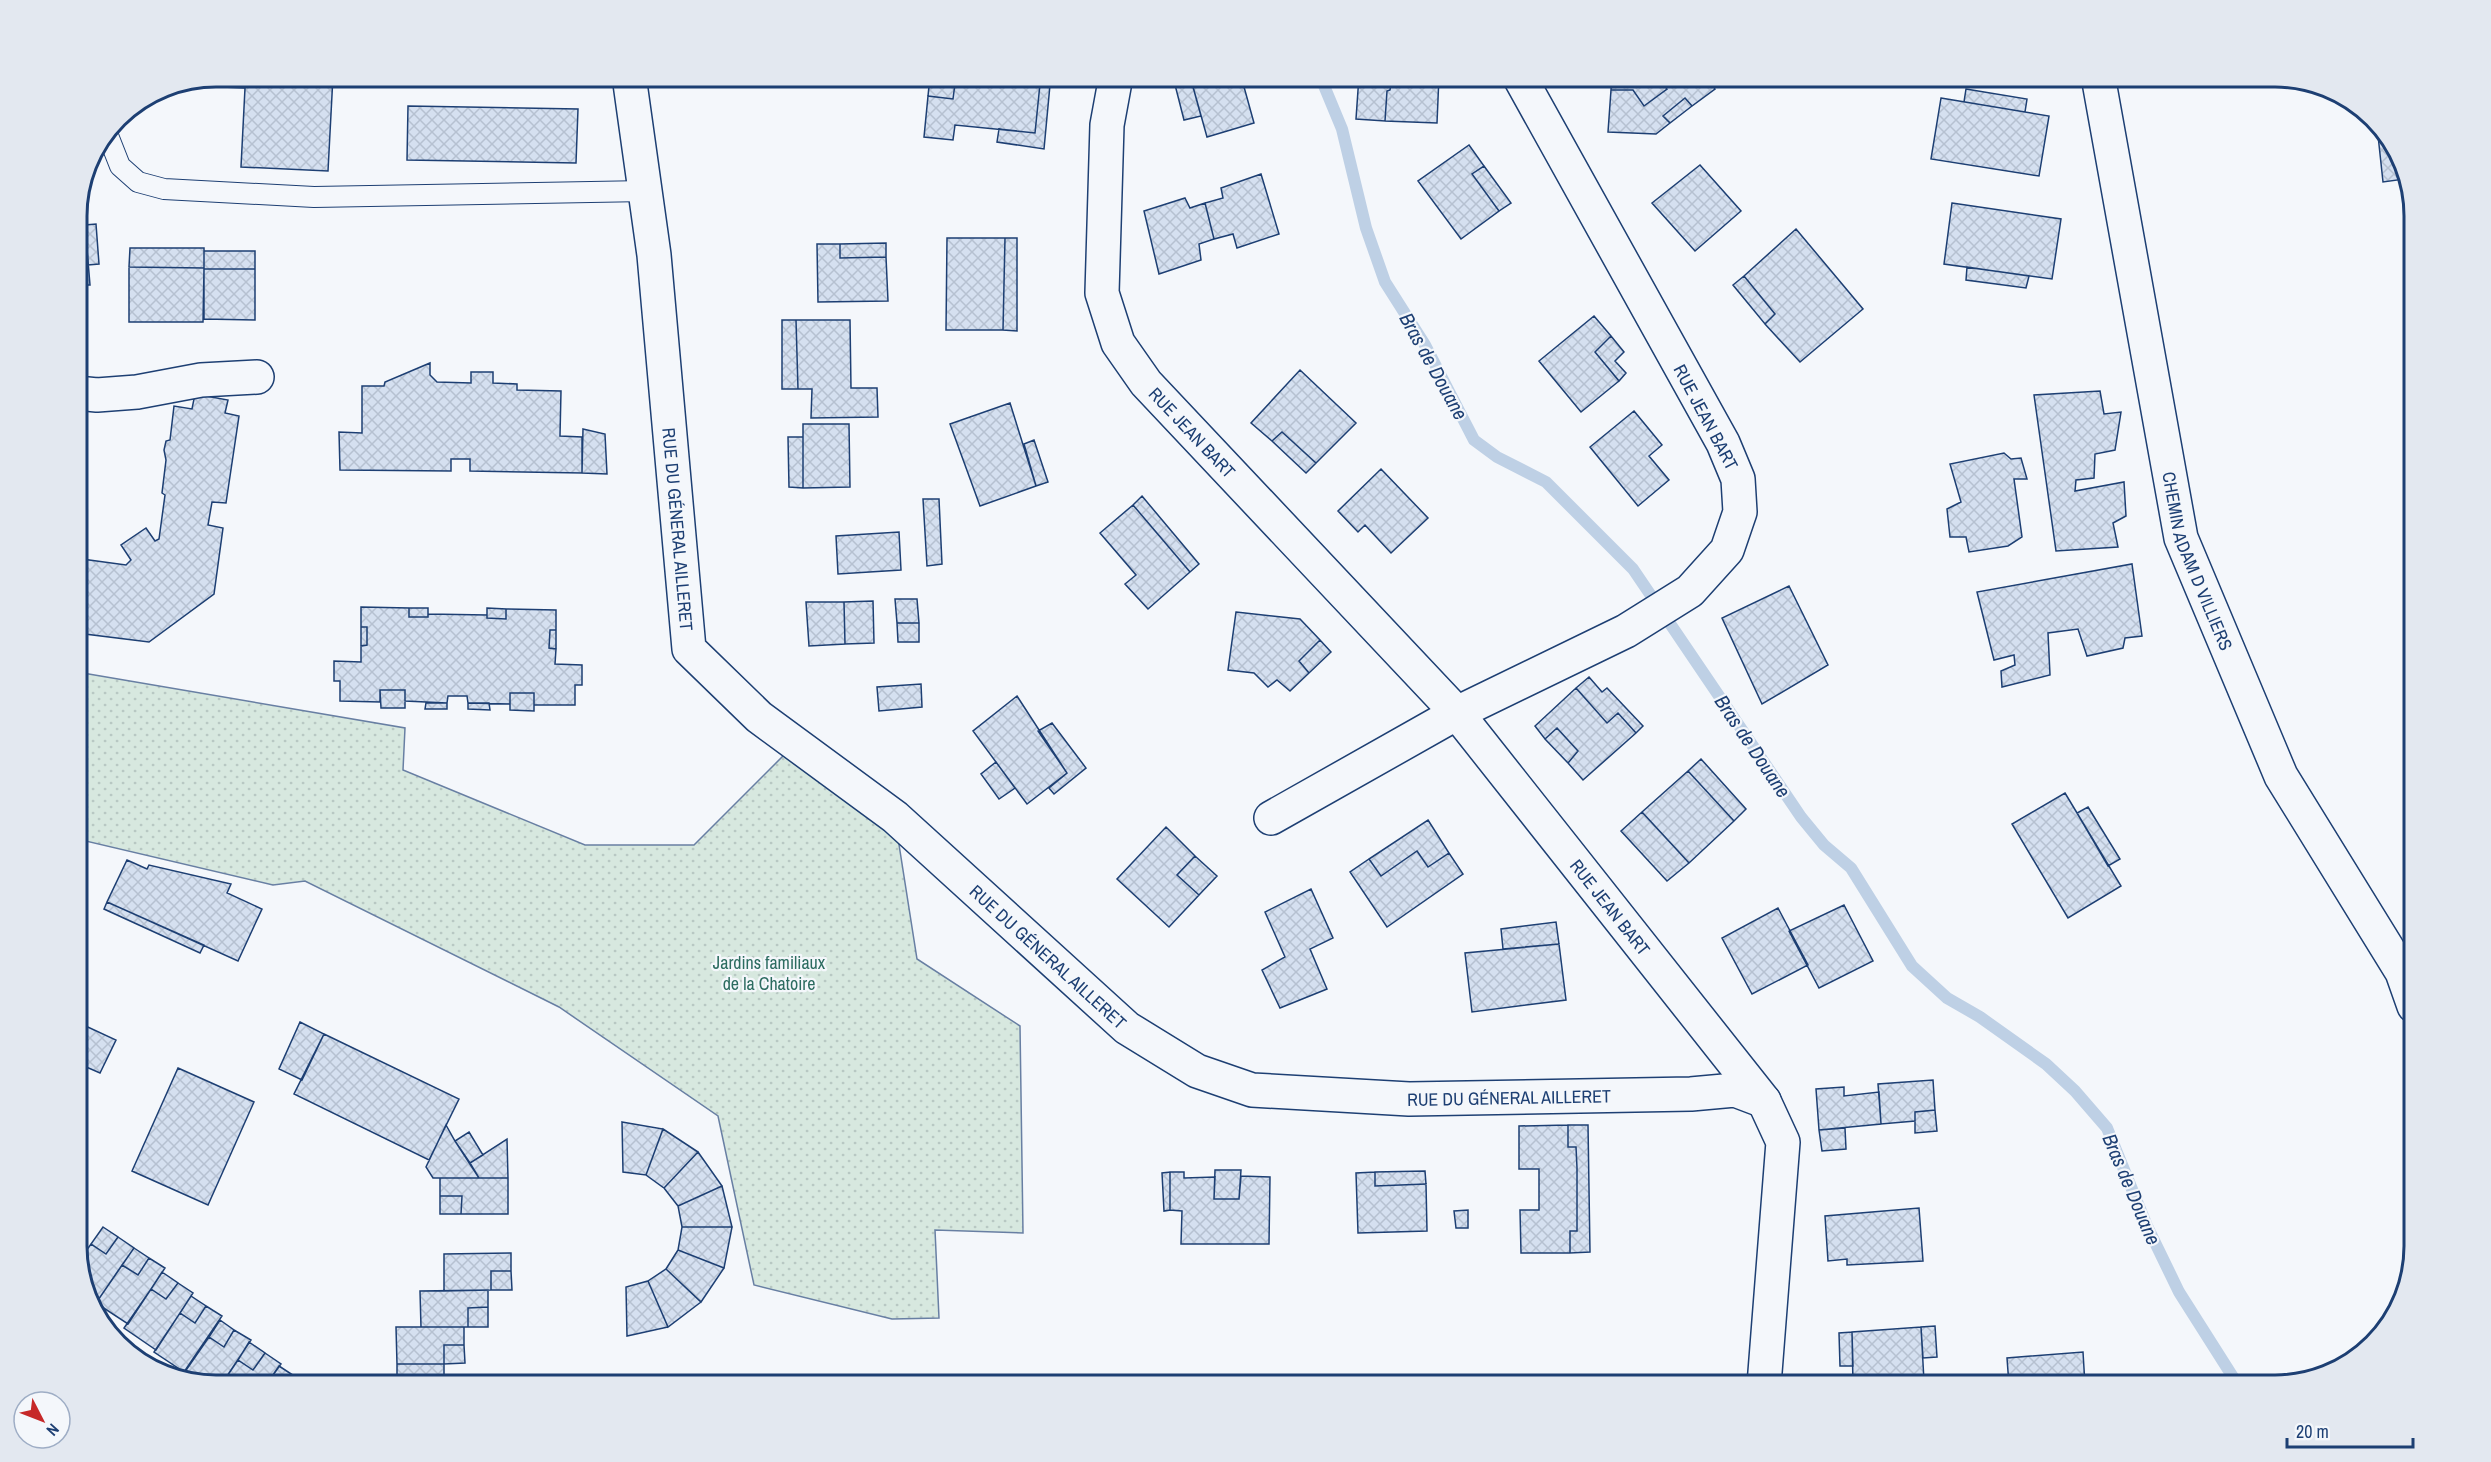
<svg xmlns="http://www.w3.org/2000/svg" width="2491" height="1462" viewBox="0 0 2491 1462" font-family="'Archivo Narrow',sans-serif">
<defs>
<pattern id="garden-dots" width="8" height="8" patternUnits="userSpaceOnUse" patternTransform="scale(1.5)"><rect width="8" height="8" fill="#d7e8df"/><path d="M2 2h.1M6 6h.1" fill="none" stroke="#b8c8c3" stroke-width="1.8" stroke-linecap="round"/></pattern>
<pattern id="building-cross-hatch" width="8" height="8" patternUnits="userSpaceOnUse" patternTransform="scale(1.5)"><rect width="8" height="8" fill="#d5e0f0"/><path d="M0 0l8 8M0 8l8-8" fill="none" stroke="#b6c1d1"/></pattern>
</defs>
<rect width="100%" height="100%" fill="#f4f7fb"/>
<path fill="url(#garden-dots)" stroke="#687fa3" stroke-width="1.5" d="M77,672L405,728L403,770L585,845H694L786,753L897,832L917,959L1020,1026L1023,1233L935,1230L939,1318L892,1319L754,1285L718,1116L559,1007L305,881L273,885L77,839Z"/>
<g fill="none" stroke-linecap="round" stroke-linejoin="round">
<path stroke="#bed0e5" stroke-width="12" d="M1320,76L1342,129L1366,228L1385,282L1425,345L1474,440L1497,457L1546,482L1633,569L1801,817L1824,845L1851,868L1912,966L1947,998L1980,1017L2046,1064L2075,1091L2107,1128L2147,1226L2179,1292L2238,1385"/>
</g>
<path fill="url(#building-cross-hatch)" stroke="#1d3f73" stroke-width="1.5" d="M216,76H333L328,171L241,167L245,88L175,85Z
M930,76H956L953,99L928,96Z
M956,76L1040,84L1035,133L955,125L953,140L924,137L928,96L953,99Z
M1190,76L1201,116L1184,120L1173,77Z
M1190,76H1241L1254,123L1207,137Z
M1359,76H1392L1390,90L1387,91L1385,121L1356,119Z
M1392,76H1439L1437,123L1385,121L1387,91L1390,90Z
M1612,76H1656L1667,89L1644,106L1633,90H1611Z
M1656,76H1706L1715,89L1692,106L1685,98L1663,116L1670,123L1656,134L1608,132L1611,90H1633L1644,106L1667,89Z
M1040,84L1050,85L1044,149L997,142L999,129L1035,133Z
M1966,89L2027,99L2025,112L1964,102Z
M1685,98L1692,106L1670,123L1663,116Z
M1941,98L2049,116L2039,176L1931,159Z
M408,106L578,109L576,163L407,160Z
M2377,126L2391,139L2405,179L2383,182Z
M1469,145L1484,166L1472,174L1499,211L1461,239L1418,181Z
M1700,165L1741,211L1695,251L1652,203Z
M1484,166L1511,203L1499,211L1472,174Z
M1261,174L1279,234L1237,248L1233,234L1214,239L1205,203L1223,198L1221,188Z
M1185,198L1190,208L1205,203L1214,239L1199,244L1201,260L1159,274L1144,211Z
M1952,203L2061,219L2052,279L1944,264Z
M96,224L99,264L88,265L85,225Z
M77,225H85L90,285H77Z
M1796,229L1863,309L1800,362L1765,324L1775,314L1744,276Z
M947,238H1005L1003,330H946Z
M1005,238H1017V331L1003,330Z
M886,243V257L840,258V244Z
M817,244H840V258L886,257L888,301L818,302Z
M130,248H204V268L129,267Z
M204,251H255V269H204Z
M129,267L204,268L203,322H129Z
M1967,267L2029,276L2026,288L1966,280Z
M204,269H255V320L204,319Z
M1744,276L1775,314L1765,324L1733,285Z
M1594,316L1611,336L1595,352L1619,381L1581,412L1539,361Z
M782,320H796L798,389H782Z
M796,320H850L851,388H877L878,417L811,418L812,389H798Z
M1611,336L1624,352L1615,361L1626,373L1619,381L1595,352Z
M430,363V375L437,382L471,383V372H493V383L517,384V390L561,391L560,436L582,437V473L470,471V459H451V471L340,470L339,432L362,433V386H384L385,382Z
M1300,370L1356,423L1316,463L1282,432L1272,441L1251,423Z
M2100,391L2104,414L2121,412L2115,450L2095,454L2094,478L2076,480L2075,491L2124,482L2126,516L2113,523L2118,547L2056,551L2034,395Z
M195,394L228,400L225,413L239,416L226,503L212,502L208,525L223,528L214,594L149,642L85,634L84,625L77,624V553L82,559L126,565L131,560L121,545L146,528L155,541L159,539L165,495L162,493L166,460L164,450L166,441L170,440L174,406L192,409Z
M1010,403L1036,486L980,506L950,424Z
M1634,411L1662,445L1649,456L1669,480L1638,506L1590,447Z
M803,424H849L850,487L803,488Z
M583,429L605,434L607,474L582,473Z
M1282,432L1316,463L1306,473L1272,441Z
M788,437H803V488L789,487Z
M1034,440L1048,482L1036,486L1024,444Z
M2004,453L2011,459L2021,458L2027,479H2014L2022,537L2008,546L1969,552L1966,537H1950L1947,509L1961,502L1950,464Z
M1381,469L1428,518L1391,553L1365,525L1358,532L1338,511Z
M1142,496L1199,564L1190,572L1133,505Z
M923,499H939L942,564L927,566Z
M1133,505L1190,572L1148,609L1125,584L1136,575L1100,533Z
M899,532L901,570L838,574L836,536Z
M2132,564L2142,636L2125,638L2123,648L2087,656L2078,629L2048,633L2050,675L2002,687L2001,671L2015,665L2014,655L1994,660L1977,592Z
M1789,586L1828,665L1762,704L1722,618Z
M895,599H917L919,623H897Z
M873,601L874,643L845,644L844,602Z
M806,602H844L845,644L809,646Z
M361,607L409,608V617H428V614L487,615V618L506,619V609L556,610V630H550L549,648L556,649L555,664L582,665V685H575V705H534V693H510V704L468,703L467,696H448L447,703L405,701V690H380V702L340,701V681H334V661L361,662V646L367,645V627H361Z
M409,608H428V617H409Z
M487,608L506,609V619L487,618Z
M1236,612L1300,619L1320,640L1299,661L1309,673L1290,691L1277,680L1268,687L1254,673L1228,670Z
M897,623H919V642H898Z
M361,627H367V645L361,646Z
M550,630H556V649L549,648Z
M1320,640L1331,652L1309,673L1299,661Z
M1589,677L1602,692L1607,688L1643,726L1636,733L1618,713L1607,723L1576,688Z
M921,684L922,707L879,711L877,687Z
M1576,688L1607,723L1618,713L1636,733L1583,780L1568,763L1578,751L1557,728L1545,739L1535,726Z
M380,690H405V708H381Z
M510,693H534V711L510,710Z
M1017,696L1067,773L1027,804L973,731Z
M426,703H447V709H425Z
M468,703H489L490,710L468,709Z
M1052,723L1086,768L1054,794L1049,788L1067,773L1038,731Z
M1557,728L1578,751L1568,763L1545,739Z
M1701,759L1746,809L1734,821L1688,771Z
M996,762L1015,788L999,799L981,774Z
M1688,771L1734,821L1689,863L1642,812Z
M2065,793L2121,886L2068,918L2012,824Z
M2088,807L2120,859L2108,866L2077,813Z
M1642,812L1689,863L1667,881L1621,831Z
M1428,820L1449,853L1428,867L1417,851L1381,876L1369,859Z
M1166,827L1195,856L1177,875L1199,895L1169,927L1117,879Z
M1417,851L1428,867L1449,853L1463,874L1387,927L1350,872L1369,859L1381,876Z
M1195,856L1217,876L1199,895L1177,875Z
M127,860L147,869L149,865L231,884L227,893L262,909L238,961L107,902Z
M1311,889L1333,938L1310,949L1327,989L1280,1008L1262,970L1285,957L1265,912Z
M107,902L204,945L200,953L104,909Z
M1844,905L1873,961L1819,988L1789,931Z
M1778,908L1808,965L1752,994L1722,938Z
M1556,922L1559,944L1503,949L1501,929Z
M1559,944L1566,1000L1472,1012L1465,953Z
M77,1022L116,1040L100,1073L77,1063Z
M300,1022L324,1034L302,1080L279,1069Z
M324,1034L459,1099L429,1160L294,1094Z
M77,1063L86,1067L77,1087Z
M178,1068L254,1102L208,1205L132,1171Z
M1933,1080L1935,1110L1915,1112V1121L1881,1124L1878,1084Z
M1844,1087V1096L1879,1092L1881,1124L1819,1130L1816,1089Z
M1935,1110L1937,1131L1915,1133V1112Z
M622,1122L663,1129L646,1175L623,1172Z
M446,1125L455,1141L479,1178H433L426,1167Z
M1568,1125H1588L1590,1252L1570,1253V1231H1577V1168L1576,1147H1568Z
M1568,1125V1147H1576L1577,1168V1231H1570V1253H1521L1520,1210H1539V1169H1519V1126Z
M1845,1128L1846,1149L1822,1151L1819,1130Z
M663,1129L698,1152L664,1188L646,1175Z
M469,1132L483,1155L470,1163L455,1141Z
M507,1139L508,1178H479L470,1163Z
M698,1152L722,1186L678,1206L664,1188Z
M1215,1170H1241L1239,1199H1214Z
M1425,1171L1426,1184L1375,1186V1172Z
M1170,1172H1184V1178L1215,1177L1214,1199H1239L1241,1176L1270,1177L1269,1244H1181L1182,1211L1170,1210Z
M1170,1172V1210L1164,1211L1162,1173Z
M1375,1172V1186L1426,1184L1427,1231L1358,1233L1356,1173Z
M440,1178H508V1214H461L462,1196H440Z
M722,1186L732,1227H682L678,1206Z
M440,1196H462L461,1214H440Z
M1919,1208L1923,1261L1847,1265V1259L1828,1261L1825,1216Z
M1468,1210V1228H1456L1454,1211Z
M103,1227L118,1237L106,1254L91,1244Z
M682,1227H732L724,1268L678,1250Z
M118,1237L134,1248L96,1303L92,1301L79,1261L91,1244L106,1254Z
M134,1248L149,1258L138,1275L122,1265Z
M678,1250L724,1268L701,1302L666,1269Z
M511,1253V1271H491V1290L444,1291V1254Z
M149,1258L165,1268L128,1324L96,1303L122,1265L138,1275Z
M666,1269L701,1302L668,1327L648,1281Z
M491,1271H511L512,1290H491Z
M162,1272L178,1283L166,1299L151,1289Z
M648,1281L668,1327L627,1336L626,1287Z
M178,1283L193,1293L156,1350L124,1328L151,1289L166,1299Z
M488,1290V1307L468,1308V1327H421L420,1291Z
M191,1296L206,1306L195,1323L180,1313Z
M206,1306L222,1316L184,1372L154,1352L180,1313L195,1323Z
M488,1307V1327H468V1308Z
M220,1320L234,1330L224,1347L209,1337Z
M1935,1326L1937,1357L1923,1358L1921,1327Z
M396,1327H464V1345H444V1364H397Z
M1921,1327L1924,1381L1853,1385L1852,1332Z
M234,1330L251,1340L221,1385L182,1376L209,1337L224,1347Z
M1852,1332L1853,1366H1840L1839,1333Z
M249,1342L265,1353L253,1370L238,1360Z
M444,1345H464L465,1363L444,1364Z
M2083,1352L2085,1385H2009L2007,1358Z
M265,1353L281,1364L266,1385H221L238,1360L253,1370Z
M397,1364H444V1375L425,1385H397Z
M279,1366L308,1385H266Z"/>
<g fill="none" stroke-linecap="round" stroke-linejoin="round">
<g stroke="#1d3f73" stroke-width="22">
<path id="lane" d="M107,133L120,166L138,182L164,189L314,197L646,191"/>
</g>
<g stroke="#1d3f73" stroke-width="36">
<g id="street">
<path id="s1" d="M629,76L654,255L689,649L759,717L895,817L1127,1028L1197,1071L1252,1090L1409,1099L1691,1094L1735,1090L1764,1101"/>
<path id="s2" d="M1116,76L1107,125L1102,293L1118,343L1146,383L1457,713L1764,1101L1783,1142L1764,1385"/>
<path id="s3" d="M2098,76L2181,538L2281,776L2402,972L2414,1006"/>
<path d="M77,393L97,395L137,392L201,380L257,377"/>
<path d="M1271,818L1457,713L1626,631L1690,591L1727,550L1740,512L1738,479L1723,443L1519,76"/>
</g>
</g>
<use href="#lane" stroke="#f4f7fb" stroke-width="20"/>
<use href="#street" stroke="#f4f7fb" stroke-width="33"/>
</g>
<g text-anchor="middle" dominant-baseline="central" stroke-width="4.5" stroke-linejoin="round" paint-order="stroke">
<g font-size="18" fill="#1d3f73" stroke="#f4f7fb">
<text transform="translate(1706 417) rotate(62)">RUE JEAN BART</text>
<text stroke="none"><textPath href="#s2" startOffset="387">RUE JEAN BART</textPath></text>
<text stroke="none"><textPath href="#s1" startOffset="456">RUE DU GÉNERAL AILLERET</textPath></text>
<text stroke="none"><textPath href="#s3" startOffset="496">CHEMIN ADAM D VILLIERS</textPath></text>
<text stroke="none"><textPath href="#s2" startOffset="1020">RUE JEAN BART</textPath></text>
<text stroke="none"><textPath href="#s1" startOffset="1050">RUE DU GÉNERAL AILLERET</textPath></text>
<text stroke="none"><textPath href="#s1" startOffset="1554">RUE DU GÉNERAL AILLERET</textPath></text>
</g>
<g font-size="18" fill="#2c6c60" stroke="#f4f7fb">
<text x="769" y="962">Jardins familiaux<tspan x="769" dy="21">de la Chatoire</tspan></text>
</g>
<g font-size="20" font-style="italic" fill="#1d3f73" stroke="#f4f7fb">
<text transform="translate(1434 366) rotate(61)">Bras de Douane</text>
<text transform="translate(1753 746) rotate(56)">Bras de Douane</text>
<text transform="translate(2132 1189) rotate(67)">Bras de Douane</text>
</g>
</g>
<path d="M0 0H2491V1462H0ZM216 87H2275A129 129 0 0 1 2404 216V1246A129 129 0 0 1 2275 1375H216A129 129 0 0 1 87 1246V216A129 129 0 0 1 216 87Z" fill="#e3e8f0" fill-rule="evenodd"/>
<path fill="none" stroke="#1d3f73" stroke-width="3" d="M216 87H2275A129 129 0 0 1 2404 216V1246A129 129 0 0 1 2275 1375H216A129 129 0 0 1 87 1246V216A129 129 0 0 1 216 87Z"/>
<g transform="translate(42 1420) rotate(132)"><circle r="28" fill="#f4f7fb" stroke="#9eadc5" stroke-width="1.5"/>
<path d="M0-4.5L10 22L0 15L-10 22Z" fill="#c62828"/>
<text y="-9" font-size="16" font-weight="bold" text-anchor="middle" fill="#1d3f73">N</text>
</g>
<path d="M2287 1438v9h126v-9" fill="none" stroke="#1d3f73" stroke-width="3"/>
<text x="2296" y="1438" font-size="18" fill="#1d3f73" stroke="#f4f7fb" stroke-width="4.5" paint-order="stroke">20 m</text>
</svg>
